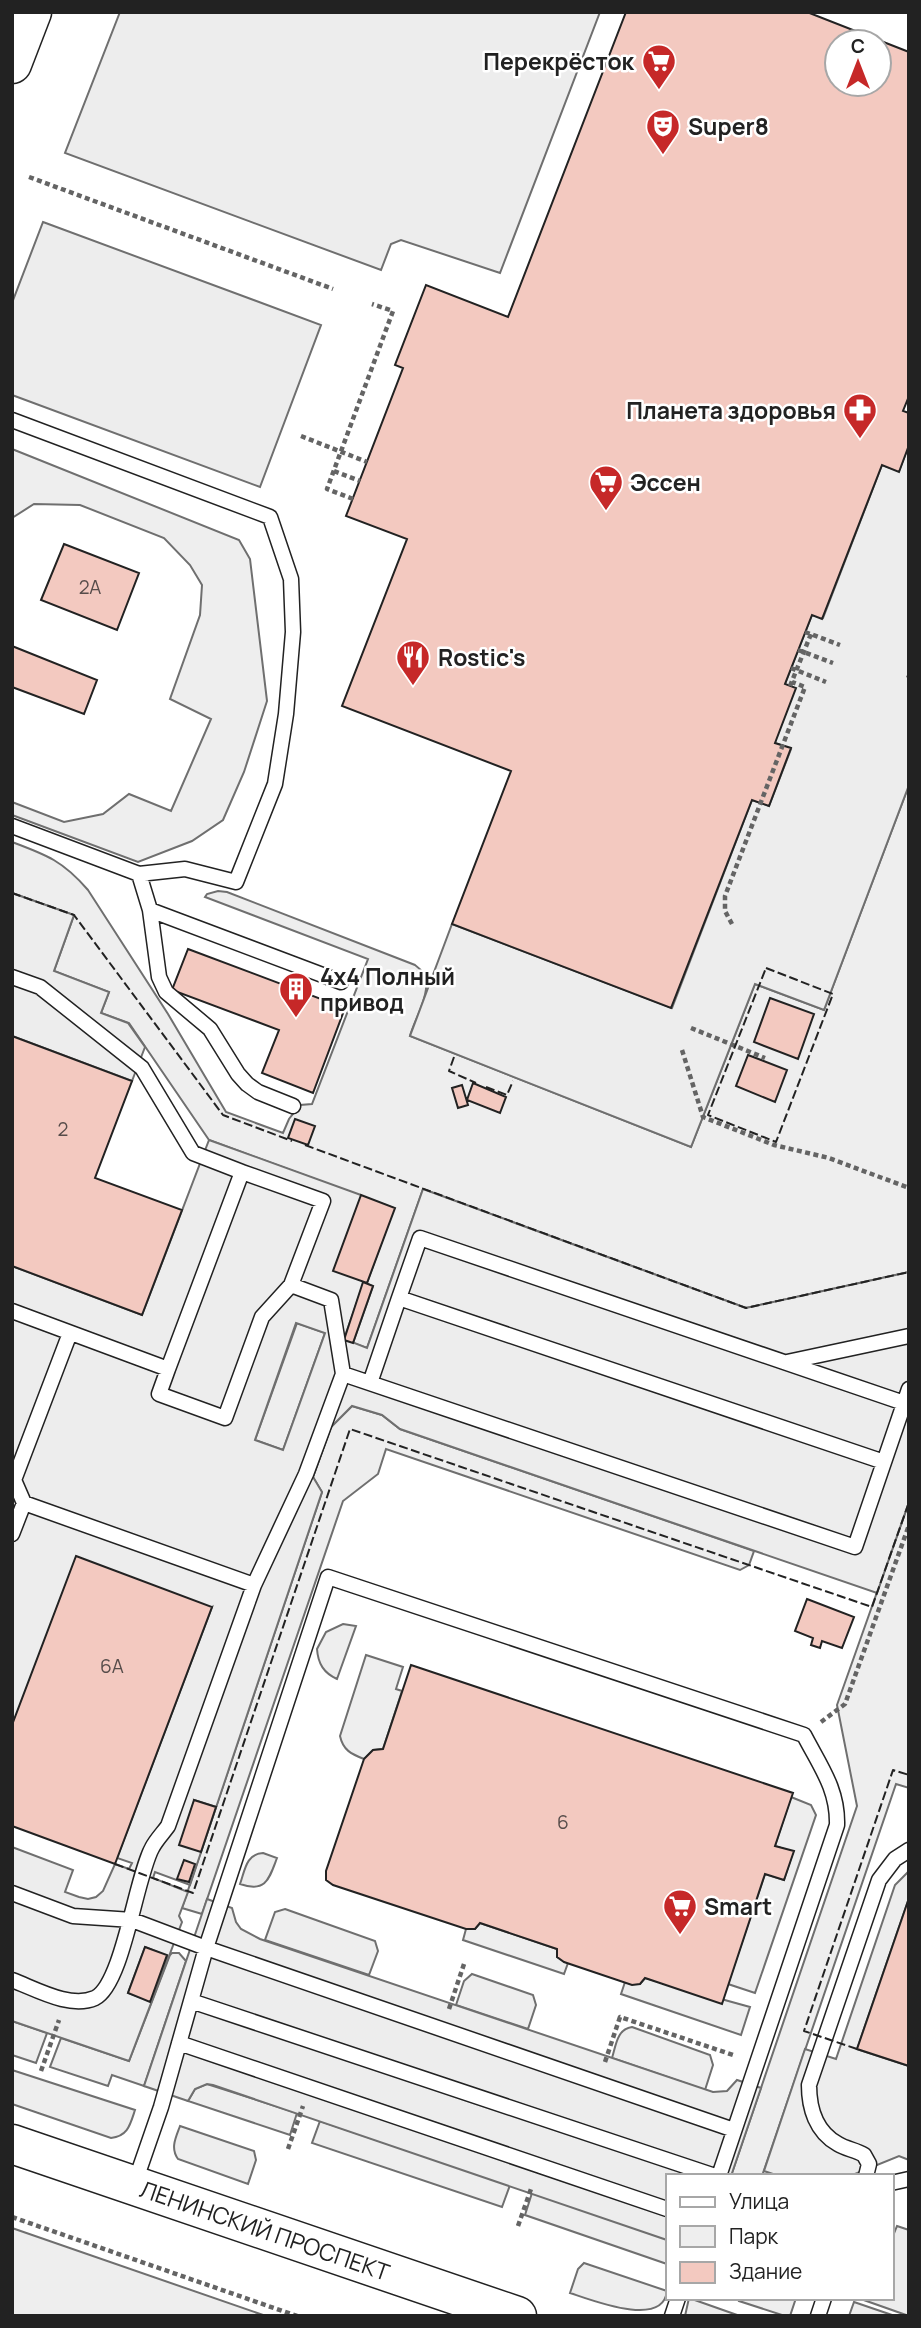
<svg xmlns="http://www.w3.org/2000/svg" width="921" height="2328" viewBox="0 0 921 2328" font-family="Manrope,sans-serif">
<rect width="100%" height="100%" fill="#fff"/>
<path fill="#eee" stroke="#6f6f6f" stroke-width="2" d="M12,449L239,540L250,559L267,701L244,772L223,820L192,841L138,862L12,815V802L64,822L103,814L129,794L171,811L211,719L170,699L200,615L202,585L190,565L164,538L80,505L34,504L12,518Z
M909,785V1272L746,1308L423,1189L367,1348L353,1343L373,1286L363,1282L367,1283L394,1208L209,1140L129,1023L101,1013L109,992L54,971L74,915L12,893V842C47,855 63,861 88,890L168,1014L226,1112L283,1133L289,1119L300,1105L312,1104L368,959L205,897L207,894L218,891L227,892L415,965C440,982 416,1014 410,1036L691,1147L755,984L824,1010Z
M297,1323L325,1333L283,1450L255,1440Z
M352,1406L382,1415L400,1429L754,1551L749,1565L740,1570L386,1449L378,1474L343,1501L202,1914L182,1908L322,1492L313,1477L331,1427Z
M909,1502V1788L896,1784L762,2176H731L857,1806L837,1705Z
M343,1624L356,1626L337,1679C324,1673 318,1664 317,1649L326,1632Z
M366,1655L403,1667L396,1689L402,1691L383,1749L373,1750L364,1759C351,1754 343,1750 340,1736Z
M791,1797L811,1805L816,1815L755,1993L728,1984L765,1874L784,1880L793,1852L775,1846Z
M263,1853L277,1858C269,1879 266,1893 240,1884C245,1870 246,1854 263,1853Z
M285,1909L375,1941L378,1951L369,1975L265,1940L275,1912Z
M480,1923L557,1949V1957L568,1963L564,1974L463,1940L466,1929H475Z
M172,1953H179L186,1961L144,2086L112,2075L108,2086L50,2067L61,2038L129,2061L170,1955Z
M472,1974L533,1995L536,2005L528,2029L456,2005L464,1981Z
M645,1978L750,2007L741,2035L621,1994L625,1982L640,1984Z
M12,2021L47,2033L36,2063L12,2055Z
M632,2027L710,2055L713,2065L705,2090L612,2058C616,2045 617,2029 632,2027Z
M12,2070L135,2110C130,2125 128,2136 111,2138L12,2104Z
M207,2084L297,2113L290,2135L188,2101L195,2089Z
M320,2121L510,2185L502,2207L312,2143Z
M180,2126L254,2151L256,2160L248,2184L178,2159C170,2148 176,2137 180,2126Z
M532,2193L666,2238L667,2264L525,2215Z
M12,2228L266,2316H12Z
M584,2263L667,2291C663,2328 594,2301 570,2293L578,2269Z
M689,2298L740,2316H685Z
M740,2298H796L790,2316H785L739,2301Z
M854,2302L895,2316H849Z"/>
<path fill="#ededed" stroke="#6f6f6f" stroke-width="2" fill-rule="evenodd" d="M120,12H600L500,273L401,240L391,244L381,270L65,153Z
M43,222L321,325L260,487L12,395V303Z
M909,445V785L824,1010L755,984L691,1147L410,1036L452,924L672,1008L752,800L769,806L791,749L775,743L785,684L812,615L823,618L882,465L899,471Z
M12,893L74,915L54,971L109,992L101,1013L128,1023L145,1047L132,1081L12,1036Z
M209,1140L361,1195L364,1282L344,1339L367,1348L423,1189L746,1308L909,1272V1502L877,1593L400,1429L382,1415L352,1406L331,1427L313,1477L322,1492L190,1885L155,1872L153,1878L188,1892L179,1916L182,1922L129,2061L12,2021V1847L73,1870L65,1892L79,1897L88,1899L96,1897L103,1891L115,1864L129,1869L132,1863L117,1858L212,1607L12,1725V1266L142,1315ZM296,1323L325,1333L283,1450L255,1440ZM194,1800L216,1807L201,1852ZM145,1947L167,1956L150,2001L128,1993Z
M909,1871V1898L857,2049L909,2066V2160L899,2156L850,2176H779L764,2171L805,2049L836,2059L895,1885Z
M207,1899L232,1908L236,1922L241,1929L260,1939L713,2092L727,2091L737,2080L761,2088L731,2176H667V2240L213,2085L207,2084L195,2089L188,2101L144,2086Z
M897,2226L909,2230V2316L858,2298H891V2241Z"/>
<path fill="#f3c9c0" stroke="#222" stroke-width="2" fill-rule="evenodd" d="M626,12H807L909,52V396L903,411L909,413V445L899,472L882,465L822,619L812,615L785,684L796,688L775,743L791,748L769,806L752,800L671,1008L452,924L511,771L342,706L407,539L346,516L403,368L395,365L426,285L508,317ZM837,42H879V84H837Z
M64,544L139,573L117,630L41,600Z
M12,646L97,680L84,714L12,687Z
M188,949L345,1008L313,1093L262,1073L279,1030L172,990Z
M770,998L814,1014L798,1059L754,1042Z
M12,1036L132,1081L95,1178L182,1210L142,1315L12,1266Z
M748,1055L787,1070L775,1102L736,1086Z
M473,1083L506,1097L500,1113L467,1100Z
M462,1085L468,1105L458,1108L452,1088Z
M295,1119L315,1126L308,1145L288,1138Z
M361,1195L395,1208L367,1283L333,1271Z
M363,1282L373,1286L353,1343L344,1340Z
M76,1556L212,1607L115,1864L12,1826V1725Z
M807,1599L854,1617L842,1648L822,1641L820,1648L811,1645L813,1638L795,1631Z
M411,1665L793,1793L775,1846L794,1851L784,1880L765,1874L722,2004L645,1978L640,1984L632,1985L564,1962L557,1957V1949L480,1923L475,1929H466L333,1885L326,1880V1871L364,1759L373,1750L383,1749Z
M194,1800L216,1807L201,1852L179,1845Z
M184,1860L195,1864L189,1882L177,1879Z
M909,1898V2066L857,2049Z
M145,1947L167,1955L150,2002L128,1993Z"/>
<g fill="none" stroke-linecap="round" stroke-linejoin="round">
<g stroke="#222" stroke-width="17">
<path id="lane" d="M12,420L270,517L291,579L293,632L286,714L275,784L236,882L185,869L139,874L12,826
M139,874L150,910L159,977L166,992L210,1029L238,1074L247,1084L258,1092L293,1106
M150,910L341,982
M12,977L40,987L142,1068L193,1153L242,1172L168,1369L12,1311
M399,1298L420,1238L904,1403
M787,1362L909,1336
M168,1369L159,1394L225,1418L262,1317L291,1285L323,1201L242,1172
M343,1374L855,1547L909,1389
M370,1383L399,1298L884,1462
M24,1503L254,1585
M12,1534L24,1503L14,1480L70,1333
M12,1893L73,1916L132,1920L206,1948L734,2130
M12,1980C36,1989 70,2009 95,1998C123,1984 136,1877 152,1848C156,1840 163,1833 168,1826L254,1585L306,1474L343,1374L331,1300L291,1285
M191,2001L715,2176
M179,2043L667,2209
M866,2176L869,2164L864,2155C856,2150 846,2149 838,2144C816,2132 809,2108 809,2085L879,1880L895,1859L909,1850
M891,2183L909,2179
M134,2185L161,2107L206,1948L328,1577L804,1735C820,1766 838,1789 837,1825L719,2176
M672,2316L678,2298
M818,2316L824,2298"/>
</g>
<g stroke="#222" stroke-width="41">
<path id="secondary" d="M12,64L32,12"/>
</g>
<g stroke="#222" stroke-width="41">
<path id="primary" d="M12,2144L517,2316"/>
</g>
<path stroke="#646464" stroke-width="4.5" stroke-dasharray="5 3.5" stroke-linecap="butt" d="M29,177L333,289
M301,436L367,462
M334,471L360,481
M353,499L327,489L393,311L372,304
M805,632L840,645
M798,650L833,663
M791,668L826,682
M907,675L909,676
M790,686L811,634
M732,924L725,911V896L805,687L792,682
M691,1028L765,1058
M682,1050L703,1117L774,1145L829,1158L909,1188
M821,1722L845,1704L909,1525
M449,2009L464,1964
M605,2062L620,2017L736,2056
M41,2071L59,2020
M288,2149L303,2106
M12,2217L297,2316
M518,2226L532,2186"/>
<use href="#lane" stroke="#fff" stroke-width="14"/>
<use href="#secondary" stroke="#fff" stroke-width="38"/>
<use href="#primary" stroke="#fff" stroke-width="38"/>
<path stroke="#222" stroke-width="2" stroke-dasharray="9 3.5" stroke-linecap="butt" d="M12,893L74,915L223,1115L292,1141
M766,968L833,994L776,1142L708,1115Z
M454,1057L449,1071L476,1083
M486,1087L507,1095L513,1081
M305,1145L746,1308L909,1272
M115,1864L193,1893L350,1429L872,1607L909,1502
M857,2049L804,2031L893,1770L909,1775"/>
</g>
<defs>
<g id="supermarket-pin" transform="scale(1.75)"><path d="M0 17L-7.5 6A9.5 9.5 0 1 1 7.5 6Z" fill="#c62828" stroke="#fff"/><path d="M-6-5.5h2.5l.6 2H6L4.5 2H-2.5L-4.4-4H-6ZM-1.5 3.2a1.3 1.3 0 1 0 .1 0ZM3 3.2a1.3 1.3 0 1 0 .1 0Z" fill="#fff"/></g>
<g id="theatre-pin" transform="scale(1.75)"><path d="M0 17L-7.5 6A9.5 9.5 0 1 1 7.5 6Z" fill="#c62828" stroke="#fff"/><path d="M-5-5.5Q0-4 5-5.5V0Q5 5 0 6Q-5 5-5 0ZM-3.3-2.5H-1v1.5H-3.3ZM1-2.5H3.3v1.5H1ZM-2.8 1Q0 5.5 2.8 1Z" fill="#fff"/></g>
<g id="pharmacy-pin" transform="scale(1.75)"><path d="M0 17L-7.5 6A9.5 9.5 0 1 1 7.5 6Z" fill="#c62828" stroke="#fff"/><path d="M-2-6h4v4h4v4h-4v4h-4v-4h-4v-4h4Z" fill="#fff"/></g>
<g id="restaurant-pin" transform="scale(1.75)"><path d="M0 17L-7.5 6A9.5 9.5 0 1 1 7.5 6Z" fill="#c62828" stroke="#fff"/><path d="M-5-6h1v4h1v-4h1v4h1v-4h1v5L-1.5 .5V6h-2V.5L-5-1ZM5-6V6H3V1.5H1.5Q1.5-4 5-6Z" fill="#fff"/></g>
<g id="building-pin" transform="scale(1.75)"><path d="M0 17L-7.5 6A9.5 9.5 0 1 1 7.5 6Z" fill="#c62828" stroke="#fff"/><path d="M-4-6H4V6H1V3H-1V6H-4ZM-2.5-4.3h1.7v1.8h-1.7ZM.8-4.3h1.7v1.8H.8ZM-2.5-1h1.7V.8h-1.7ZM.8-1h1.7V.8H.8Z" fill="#fff"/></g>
</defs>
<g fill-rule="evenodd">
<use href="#supermarket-pin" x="659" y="61"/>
<use href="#theatre-pin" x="663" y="126"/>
<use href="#pharmacy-pin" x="860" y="410"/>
<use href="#supermarket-pin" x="606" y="482"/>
<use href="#restaurant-pin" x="413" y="657"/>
<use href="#building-pin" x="296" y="989"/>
<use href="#supermarket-pin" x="680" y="1906"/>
</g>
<g text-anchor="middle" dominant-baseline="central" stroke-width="5" stroke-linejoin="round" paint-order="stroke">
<g font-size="19" fill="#564c4a">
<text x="90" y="587">2А</text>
<text x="63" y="1129">2</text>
<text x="112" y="1666">6А</text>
<text x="563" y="1822">6</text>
</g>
<g font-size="23" font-weight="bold" fill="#222" stroke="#fff" text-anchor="start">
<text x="634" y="61" text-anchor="end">Перекрёсток</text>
<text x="688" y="126">Super8</text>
<text x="836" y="410" text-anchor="end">Планета здоровья</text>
<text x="630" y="482">Эссен</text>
<text x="438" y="657">Rostic's</text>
<text x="320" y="976">4x4 Полный<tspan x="320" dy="26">привод</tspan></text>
<text x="704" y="1906">Smart</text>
</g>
<g font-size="23" fill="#222" stroke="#fff">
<text transform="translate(265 2230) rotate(19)">ЛЕНИНСКИЙ ПРОСПЕКТ</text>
</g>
</g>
<rect width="921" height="2328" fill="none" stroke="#222222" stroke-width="28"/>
<rect x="666" y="2174" width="228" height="126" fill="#ffffff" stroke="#a7a7a7" stroke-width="2"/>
<rect x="680" y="2197" width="35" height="10" fill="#ffffff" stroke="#a7a7a7" stroke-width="2"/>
<text x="729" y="2209" font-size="21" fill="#222222">Улица</text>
<rect x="680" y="2226" width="35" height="21" fill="#eeeeee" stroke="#a7a7a7" stroke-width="2"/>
<text x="729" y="2244" font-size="21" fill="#222222">Парк</text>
<rect x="680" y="2262" width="35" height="21" fill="#f3c9c0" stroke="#a7a7a7" stroke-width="2"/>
<text x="729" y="2279" font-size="21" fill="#222222">Здание</text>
<g transform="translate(858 63)"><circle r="33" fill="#ffffff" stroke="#a7a7a7" stroke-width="2"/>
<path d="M0-5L12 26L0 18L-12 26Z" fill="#c62828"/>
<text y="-10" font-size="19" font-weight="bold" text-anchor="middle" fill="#222222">С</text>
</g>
</svg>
